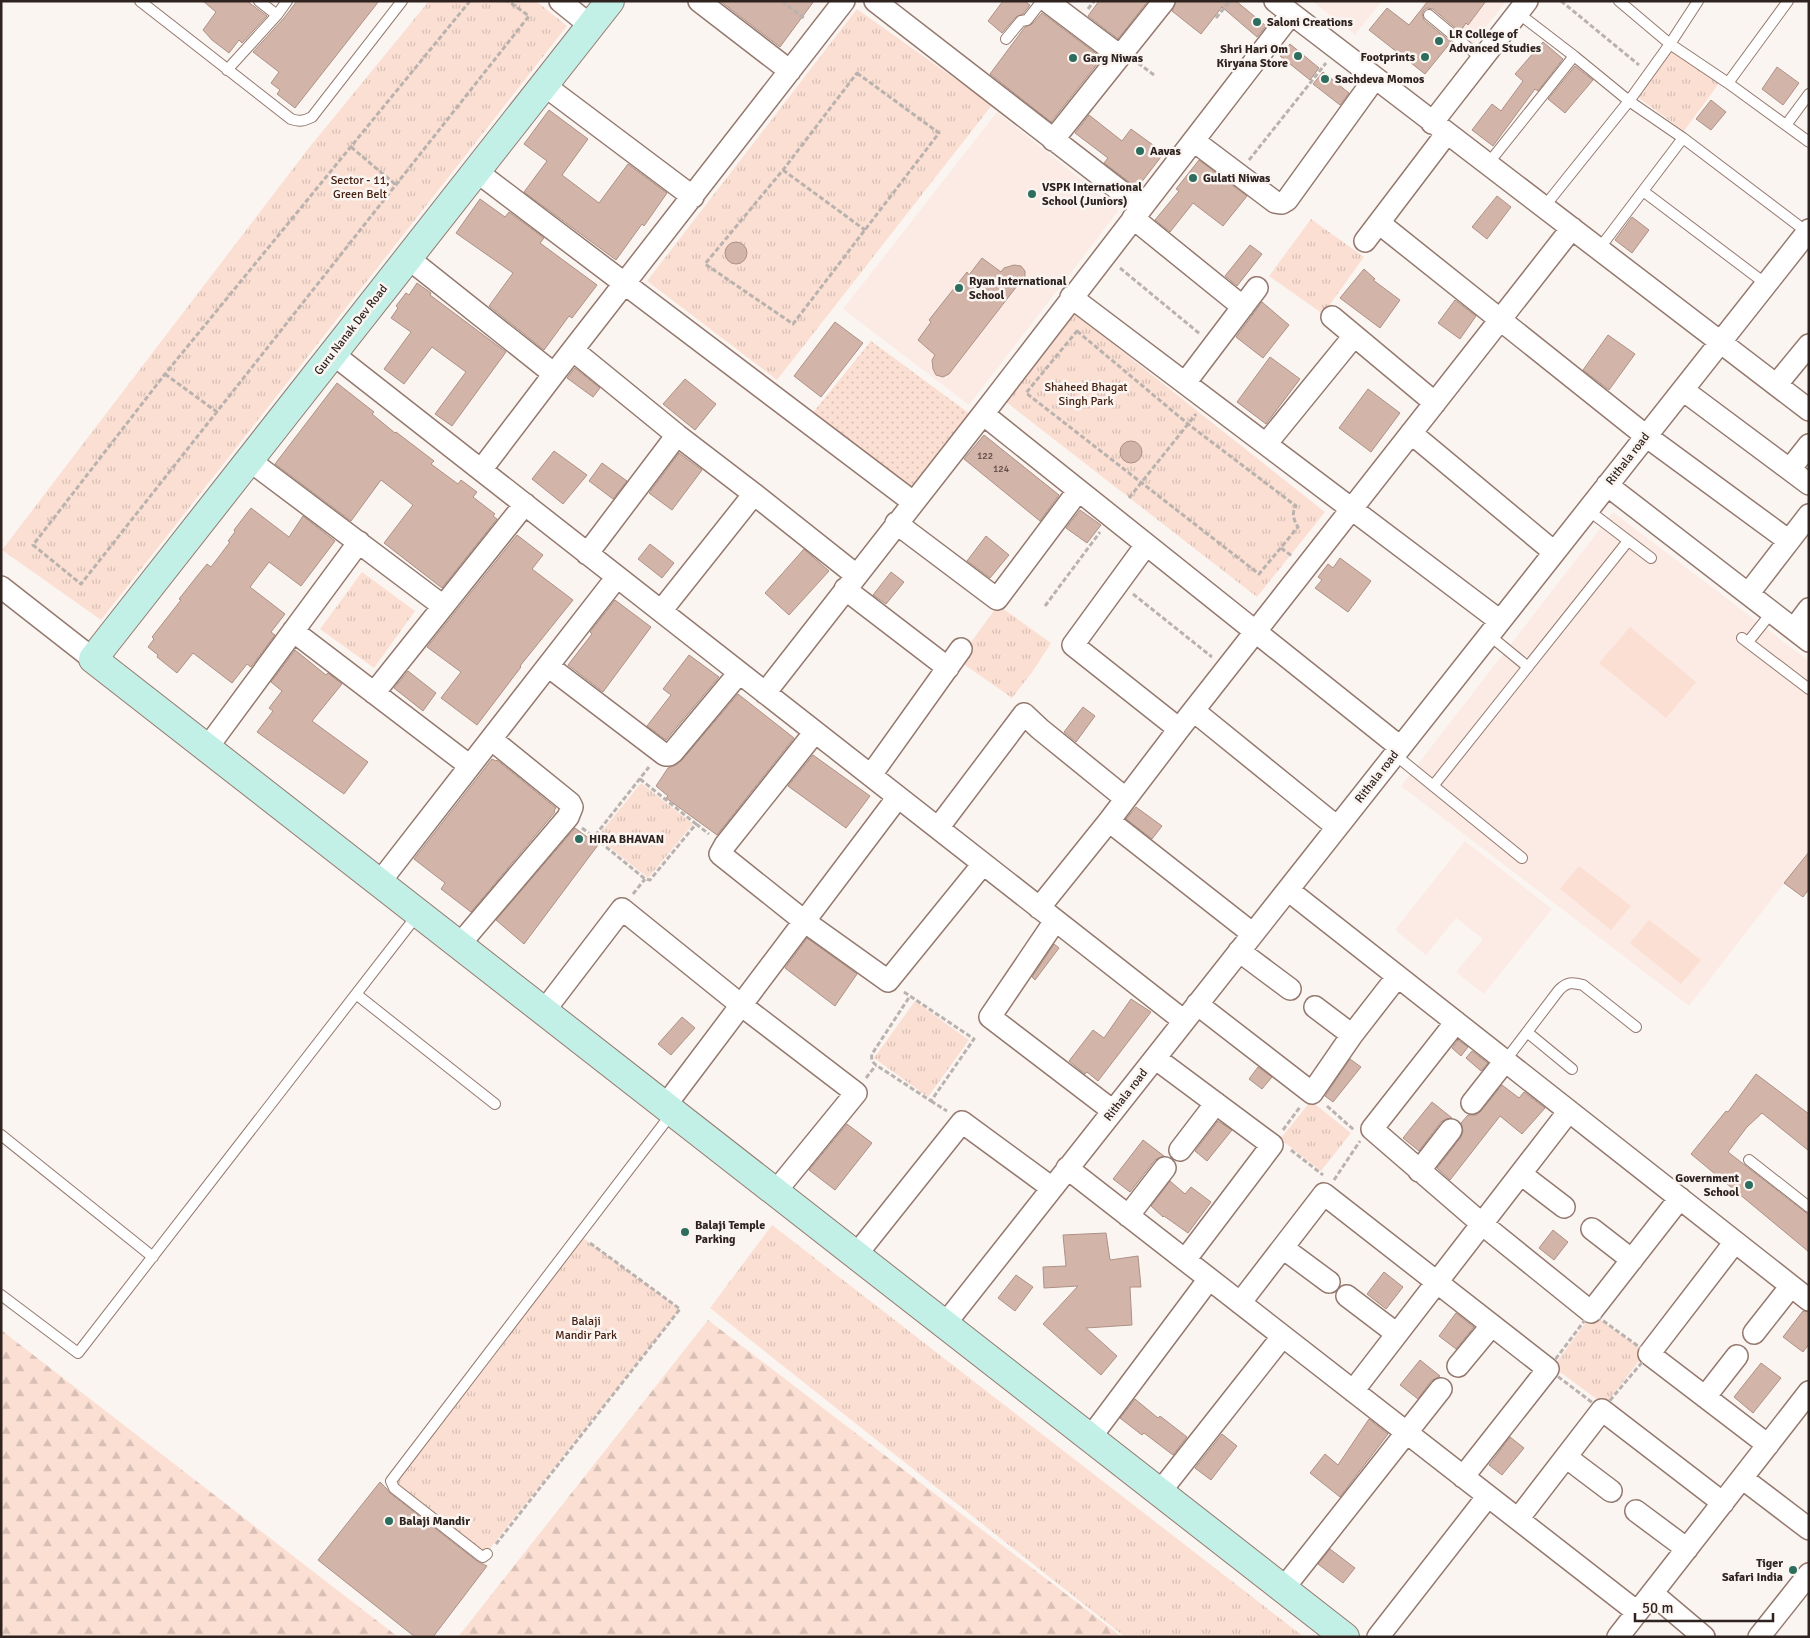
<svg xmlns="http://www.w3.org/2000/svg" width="1810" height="1638" viewBox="0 0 1810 1638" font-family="Signika,sans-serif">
<defs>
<pattern id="grass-dots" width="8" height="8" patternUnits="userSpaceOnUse" patternTransform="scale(1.25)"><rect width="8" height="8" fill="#fbdfd3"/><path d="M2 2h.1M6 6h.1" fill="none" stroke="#d7bfb5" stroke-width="1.8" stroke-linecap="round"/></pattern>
<pattern id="forest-firs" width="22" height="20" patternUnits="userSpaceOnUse" patternTransform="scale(1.25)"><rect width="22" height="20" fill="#fbdfd3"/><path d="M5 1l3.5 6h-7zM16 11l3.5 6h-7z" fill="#d7bfb5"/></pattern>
<pattern id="park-tufts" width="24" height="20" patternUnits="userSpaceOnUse" patternTransform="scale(1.25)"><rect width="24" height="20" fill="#fbdfd3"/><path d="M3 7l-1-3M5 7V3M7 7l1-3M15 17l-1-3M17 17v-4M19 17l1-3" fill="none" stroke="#d7bfb5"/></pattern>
</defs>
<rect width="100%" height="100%" fill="#fbf5f2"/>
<path fill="#fbebe4" d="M1312,1H1382L1355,35Z
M1419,1H1506L1473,44Z
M997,112L1119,210L969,405L843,309Z
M1613,512L1809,661V851L1689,1006L1401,786Z
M1465,841L1552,909L1484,994L1456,972L1483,939L1456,918L1426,955L1395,930Z"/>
<path fill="url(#grass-dots)" d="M871,341L970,414L913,493L811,415Z"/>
<path fill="url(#forest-firs)" d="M708,1320L1122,1637H458Z
M1,1330L398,1637H1Z"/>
<path fill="url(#park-tufts)" d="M429,1H536L567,26L101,620L2,550L308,149Z
M857,9L992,105L777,380L647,281Z
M1673,47L1720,82L1684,131L1636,96Z
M1311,219L1364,257L1323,314L1269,276Z
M1075,314L1325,512L1257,597L1006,402Z
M362,572L415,611L374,668L320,629Z
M998,605L1051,643L1033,671L1012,698L958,660Z
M641,783L693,824L648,878L597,837Z
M915,1001L969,1040L928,1097L874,1058Z
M1311,1101L1351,1133L1321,1171L1280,1139Z
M772,1225L1304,1637H1125L710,1308Z
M579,1235L680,1309L484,1556L392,1482Z
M1592,1314L1646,1352L1605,1405L1553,1367Z"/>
<path fill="#fbdfd3" d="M1630,627L1696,682L1666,718L1599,663Z
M1579,866L1631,906L1611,930L1560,889Z
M1649,920L1701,960L1681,984L1630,943Z"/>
<path fill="#d3b4a8" stroke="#ae9185" d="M203,1H247L267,16L242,43L239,40L229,53L212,40L203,30L216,12Z
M297,1H379L295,108L277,94L280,90L271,83L279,72L253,52L284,18Z
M720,1H814L780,47Z
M1003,1H1024L1030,5L1023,14L1016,17L1002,33L988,21Z
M1099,1H1148L1118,39L1088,16Z
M1176,1H1236L1266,26L1257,37L1222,7L1201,34L1172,11Z
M1428,1H1486L1468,25L1466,23L1460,32L1433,9L1427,8L1424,10L1422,14L1424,20L1451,42L1425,74L1369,30L1387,8L1409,25Z
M1042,13L1102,58L1051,122L990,74L1025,27L1032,24Z
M1543,42L1563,59L1538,91L1535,89L1493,146L1472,130L1492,104L1501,111L1523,81L1515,74Z
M1290,44L1319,68L1310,80L1280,56Z
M1575,66L1593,80L1565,113L1548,99Z
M1777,67L1799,83L1783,105L1762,89Z
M1323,72L1349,93L1340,105L1313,84Z
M1711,100L1726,112L1711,130L1696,119Z
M549,110L588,139L562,175L599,203L628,164L667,193L644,226L642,224L616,260L524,192L547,161L524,144Z
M1089,115L1122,141L1131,129L1164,153L1137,188L1104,163L1108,158L1075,133Z
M1199,160L1247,196L1223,226L1193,203L1170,232L1155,220L1179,191L1176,189Z
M1497,196L1511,207L1487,239L1472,227Z
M480,199L505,217L509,212L544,238L540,243L597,285L572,318L569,316L544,350L489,306L513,273L456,233Z
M1632,217L1649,230L1632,253L1615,240Z
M725 253a11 11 0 1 1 22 0a11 11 0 1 1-22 0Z
M1250,245L1262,254L1237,286L1225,276Z
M982,258L1001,272L1004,268L1014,265L1021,266L1025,271V278L1017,286L949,374L943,377L936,375L933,369L932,360L935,355L918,340L931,322L929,320L967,272L969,275Z
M1364,269L1375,279L1373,280L1400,300L1380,328L1340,298Z
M417,283L431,293L430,295L506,352L452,426L435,414L466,372L432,347L404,384L384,369L411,332L391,318L398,308L396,306L406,293L409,295Z
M1455,300L1476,316L1460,339L1438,323Z
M1262,302L1289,325L1263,358L1236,337Z
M835,322L863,343L821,397L794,376Z
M1608,335L1635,354L1609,390L1583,370Z
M1270,357L1300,379L1266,424L1237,402Z
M575,368L600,388L593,397L567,378Z
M685,379L716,404L695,430L663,404Z
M337,383L374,412L372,414L395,433L396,432L434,461L431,464L458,484L461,480L477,492L473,497L495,514L493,516L497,519L442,588L384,543L413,505L381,480L351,521L275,464Z
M1368,389L1400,413L1371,452L1339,428Z
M984,435L1059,495L1040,521L964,459Z
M1120 452a11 11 0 1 1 22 0a11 11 0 1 1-22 0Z
M554,451L587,475L563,504L532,479Z
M679,453L702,470L672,510L649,493Z
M602,463L627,481L613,499L589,481Z
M251,508L289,537L303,516L335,541L301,586L269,562L250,587L285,614L271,632L275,635L251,667L247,664L232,683L193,653L177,673L157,657L158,655L148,647L154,639L152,637L181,600L179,599L198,575L207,564L211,567L230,542L228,541L235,532L234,530Z
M1080,510L1101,525L1087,543L1066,528Z
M517,535L543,555L532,569L573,600L520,666L521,667L477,725L441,698L461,672L427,647Z
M986,536L1009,555L990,578L967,561Z
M650,544L674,563L662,578L638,559Z
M804,549L829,571L789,615L765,593Z
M1340,558L1371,581L1348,612L1315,588L1322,580L1318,577L1328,564L1333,568Z
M891,572L904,582L886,604L873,595Z
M615,600L651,627L603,692L568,665L592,634L590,632Z
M295,650L326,675L328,673L342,684L312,721L368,762L344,794L257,732L273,711L269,708L282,691L271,682Z
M689,655L719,677L666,740L647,726L671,695L663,689Z
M408,671L436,693L423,711L394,688Z
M738,694L794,738L717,835L666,798L668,796L656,786L668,768L676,765L682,760Z
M1083,707L1095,716L1076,742L1064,732Z
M813,755L870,796L846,828L788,786Z
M492,759L496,761L497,760L556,808L554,811L555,812L471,912L441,889L445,883L414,859Z
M1136,807L1162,826L1152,839L1126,819Z
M575,828L598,845L524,944L496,920Z
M1809,852V889L1803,897L1784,883Z
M807,938L857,974L835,1006L785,968Z
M1054,944L1059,948L1035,980L1032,977Z
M1131,999L1151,1012L1098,1081L1087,1072L1085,1074L1069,1061L1093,1030L1104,1038Z
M682,1017L695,1028L671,1055L658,1044Z
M1458,1040L1468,1047L1461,1056L1452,1048Z
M1472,1051L1488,1063L1481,1071L1466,1058Z
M1350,1059L1361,1067L1333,1102L1325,1096Z
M1258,1067L1272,1077L1262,1089L1249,1079Z
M1756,1074L1809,1114V1151L1762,1113L1747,1127L1728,1152L1809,1215V1252L1691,1154L1726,1111L1728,1112Z
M1502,1085L1519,1098L1524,1092L1545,1108L1522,1134L1500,1116L1450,1180L1437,1168L1461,1137L1463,1131L1461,1123L1468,1115H1476L1481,1111Z
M1432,1102L1452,1118L1446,1119L1441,1122L1419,1151L1403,1138Z
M1218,1121L1232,1130L1207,1161L1195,1151Z
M847,1124L872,1143L835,1190L809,1170Z
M1143,1140L1164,1156L1155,1160L1130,1192L1113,1179Z
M1170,1181L1185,1194L1191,1187L1211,1202L1188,1233L1164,1216L1163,1217L1151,1206Z
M1553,1230L1568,1242L1554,1260L1539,1248Z
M1106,1233L1110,1260L1138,1256L1141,1287H1130L1132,1325L1086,1328L1117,1356L1101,1375L1043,1324L1078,1286L1044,1288L1043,1267L1066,1266L1063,1235Z
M1384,1272L1403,1287L1386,1309L1367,1294Z
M1016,1275L1033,1287L1015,1311L998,1298Z
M1803,1311L1809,1312V1344L1803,1352L1783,1337Z
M1456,1313L1474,1327L1456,1349L1439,1336Z
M1420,1360L1440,1376L1431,1381L1418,1399L1400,1385Z
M1761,1363L1781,1378L1753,1413L1734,1397Z
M1135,1399L1158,1418L1160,1416L1187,1437L1173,1455L1144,1433L1142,1435L1120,1418Z
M1369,1419L1388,1434L1340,1497L1310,1473L1325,1454L1338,1465Z
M1222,1434L1237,1446L1211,1480L1195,1468Z
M1510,1437L1524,1448L1502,1475L1489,1465Z
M380,1482L386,1488L390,1493L477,1561L487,1566L433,1637H415L318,1560Z
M1330,1549L1355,1568L1343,1583L1318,1564Z"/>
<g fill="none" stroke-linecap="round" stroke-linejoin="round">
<g stroke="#95796e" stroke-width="12">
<path id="lane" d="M140,1L291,119C299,122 304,121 312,117L402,1
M1619,1L1670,44L1698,1
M1788,1L1728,83L1809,142
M1518,13L1574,56L1629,101L1544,207
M277,15L287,1
M1429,15L1482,59
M1006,39L1021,21L1027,20L1042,1
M227,70L277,15L259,1
M1786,125L1809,94
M1683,138L1629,101L1670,44L1728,83
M1487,165L1574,56
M1643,191L1766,284
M1599,249L1683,138L1807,232
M1588,510L1651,558
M1489,635L1528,667
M1742,638L1809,689
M1748,642L1772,612
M1394,754L1522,858
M1433,786L1628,541
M356,994L495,1104
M1527,1032L1572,1069
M1505,1061L1559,990C1567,982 1572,982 1583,985L1636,1027
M1,1135L153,1257
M1749,1160L1809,1207
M1,1295L78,1353L418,914
M487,1554L483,1557L481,1556L394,1488L391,1481L672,1113"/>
</g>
<g stroke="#95796e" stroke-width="24">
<path id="street" d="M560,1L591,26
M699,1L790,71
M875,1L1141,207
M1047,1L1120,56
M1275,1L1809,410
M544,85L693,197
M1432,123L1527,1
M1053,140L1164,1
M1194,141L1275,202L1282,203L1287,200L1375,78
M476,171L913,502
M1133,218L1243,307
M1379,223L1646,436L1789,541
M1365,241L1447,133
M408,258L554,374
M1071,297L1500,621
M1332,317L1435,403
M574,351L677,435L587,554
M333,354L1184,1021
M1185,383L1257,288
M1776,385L1809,345
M1683,390L1809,484
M983,414L1400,747
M1411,433L1554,552
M677,435L754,494
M1266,444L1354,336
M249,460L443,606
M1790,469L1809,445
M481,470L554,374L844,1
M1607,485L1809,641
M896,523L997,599L1078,491
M1146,545L1073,645L1179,729
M1,587L93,659
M845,589L948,668
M1748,594L1809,515
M661,611L754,494L856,575
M1794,629L1809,609
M293,631L470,766
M548,666L665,755H669L673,752L739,673
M374,693L525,504
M765,693L983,414L1291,14
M1194,711L1337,827
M815,732L725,845L720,854L804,921L888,981L983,864
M207,748L359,542
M871,775L961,649
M1109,821L1253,934
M938,828L1024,714L1040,729L1125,798
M379,883L617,577
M1288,890L1809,1300
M1039,908L1109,821L1179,729L1572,228
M1055,921L990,1017L1113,1111
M459,945L568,817L572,807L570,803L491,739
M1239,951L1290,989
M1197,1004L1312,1093L1352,1035L1397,977
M1315,1007L1352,1035
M544,1011L622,909L741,1005L856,1093L776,1191
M1456,1022L1372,1129L1482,1224L1591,1312L1680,1198
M1155,1058L1272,1145L1185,1260
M1472,1103L1505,1061
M665,1106L898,797
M1180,1150L1216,1103
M1067,1168L1637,1612
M1419,1171L1451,1130
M1521,1174L1564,1207
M1128,1216L1165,1168
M1592,1229L1632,1260
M1735,1242L1649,1354L1768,1445
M1283,1248L1329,1282
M856,1255L962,1122L1052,1188
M1347,1296L1397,1334
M1240,1303L1324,1194L1548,1369L1463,1477
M945,1324L1809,230
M1754,1333L1791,1286
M1458,1366L1492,1325
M1353,1391L1569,1111
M1705,1397L1737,1356
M1090,1438L1209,1279
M1566,1457L1611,1491
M1742,1478L1809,1529
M1159,1493L1282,1337
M1636,1511L1687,1549
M1518,1519L1602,1410L1723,1503
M1283,1589L1441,1389
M1652,1593L1704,1637
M1378,1637L1488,1496
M1618,1637L1809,1392
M1759,1637L1809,1574"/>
</g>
<g stroke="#95796e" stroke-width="30">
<path id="secondary" d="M610,1L93,659L1345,1637"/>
</g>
<path stroke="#bab2ae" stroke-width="3" stroke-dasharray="5 2.5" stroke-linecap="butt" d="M470,1L165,374L33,545L81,584L529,16L508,1
M782,1L805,19
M1561,1L1639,65
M1088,9L1094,1
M1216,18L1230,1
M1138,63L1154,75
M857,73L939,133L793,324L705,264L783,170Z
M351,147L396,185
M1249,160L1326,63
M783,170L865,230
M1120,268L1200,334
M1077,331L1188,424L1296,506C1291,513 1294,521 1298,527L1259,574L1026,393Z
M165,374L217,412
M1129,498L1196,414
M1281,548L1292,556
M1133,594L1212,657
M1045,606L1100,532
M640,779L696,824L650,880L645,879L594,837L649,767
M696,824L709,834
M582,828L594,837
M633,894L645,879
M904,992L974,1039L931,1101L876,1065C872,1062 871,1059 872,1054L910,996
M866,1078L876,1065
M931,1101L947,1111
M1327,1106L1354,1130
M1283,1130L1300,1107
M1291,1150L1323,1175
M1334,1180L1360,1141
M1591,1312L1649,1354L1602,1410L1548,1369Z
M496,1544L680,1309L590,1243"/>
<use href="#lane" stroke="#fff" stroke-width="10"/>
<use href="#street" stroke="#fff" stroke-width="21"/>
<use href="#secondary" stroke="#c2f0e6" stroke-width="28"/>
</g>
<g fill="#2c6d5d" stroke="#fbf5f2" stroke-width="2">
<circle cx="1257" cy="22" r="5"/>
<circle cx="1439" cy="41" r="5"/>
<circle cx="1298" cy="56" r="5"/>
<circle cx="1425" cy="57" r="5"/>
<circle cx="1073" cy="58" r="5"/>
<circle cx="1325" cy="79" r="5"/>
<circle cx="1140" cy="151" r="5"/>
<circle cx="1193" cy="178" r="5"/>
<circle cx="1032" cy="194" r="5"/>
<circle cx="959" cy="288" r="5"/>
<circle cx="579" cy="839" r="5"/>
<circle cx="1749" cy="1185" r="5"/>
<circle cx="685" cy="1232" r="5"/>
<circle cx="389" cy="1521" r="5"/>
<circle cx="1793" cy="1570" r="5"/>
</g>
<g text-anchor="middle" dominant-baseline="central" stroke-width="5" stroke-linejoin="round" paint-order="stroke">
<g font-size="10" fill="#584741">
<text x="985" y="456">122</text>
<text x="1001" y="469">124</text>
</g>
<g font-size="12" font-weight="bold" fill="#2f231f" stroke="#fbf5f2" text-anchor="start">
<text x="1267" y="22">Saloni Creations</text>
<text x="1449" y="34">LR College of<tspan x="1449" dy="14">Advanced Studies</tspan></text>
<text x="1288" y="49" text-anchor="end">Shri Hari Om<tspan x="1288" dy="14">Kiryana Store</tspan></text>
<text x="1415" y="57" text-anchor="end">Footprints</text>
<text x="1083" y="58">Garg Niwas</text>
<text x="1335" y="79">Sachdeva Momos</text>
<text x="1150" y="151">Aavas</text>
<text x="1203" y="178">Gulati Niwas</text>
<text x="1042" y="187">VSPK International<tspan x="1042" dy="14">School (Juniors)</tspan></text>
<text x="969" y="281">Ryan International<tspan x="969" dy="14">School</tspan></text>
<text x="589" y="839">HIRA BHAVAN</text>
<text x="1739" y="1178" text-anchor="end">Government<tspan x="1739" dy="14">School</tspan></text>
<text x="695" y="1225">Balaji Temple<tspan x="695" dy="14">Parking</tspan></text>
<text x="399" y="1521">Balaji Mandir</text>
<text x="1783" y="1563" text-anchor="end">Tiger<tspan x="1783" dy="14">Safari India</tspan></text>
</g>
<g font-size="12" fill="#452010" stroke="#fbf5f2">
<text x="360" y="180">Sector - 11,<tspan x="360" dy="14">Green Belt</tspan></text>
<text x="1086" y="387">Shaheed Bhagat<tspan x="1086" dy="14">Singh Park</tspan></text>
<text x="586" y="1321">Balaji<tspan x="586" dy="14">Mandir Park</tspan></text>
</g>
<g font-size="12" fill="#2f231f" stroke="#fbf5f2">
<text transform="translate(351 330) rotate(-52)">Guru Nanak Dev Road</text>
<text transform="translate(1628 459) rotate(-52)">Rithala road</text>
<text transform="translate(1377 777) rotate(-52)">Rithala road</text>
<text transform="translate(1126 1095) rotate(-52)">Rithala road</text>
</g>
</g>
<rect width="1810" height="1638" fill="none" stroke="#2f231f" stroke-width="5"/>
<path d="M1635 1613v8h138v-8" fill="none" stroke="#2f231f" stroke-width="2.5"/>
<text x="1642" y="1613" font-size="15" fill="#2f231f" stroke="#fbf5f2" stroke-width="4" paint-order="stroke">50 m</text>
</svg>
